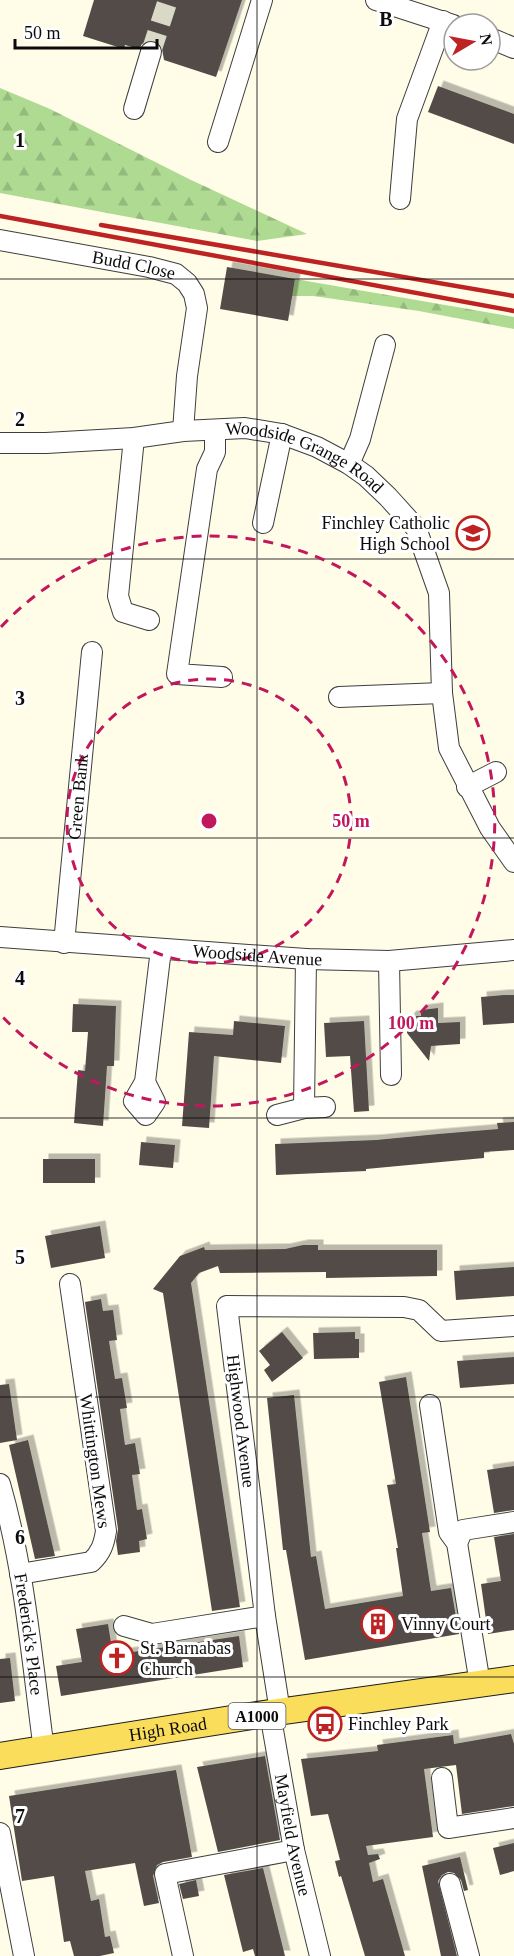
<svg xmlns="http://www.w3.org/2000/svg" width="514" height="1956" viewBox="0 0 514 1956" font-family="'Times New Roman',serif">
<defs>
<pattern id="forest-firs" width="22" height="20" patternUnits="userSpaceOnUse" patternTransform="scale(1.5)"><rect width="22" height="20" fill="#aeda92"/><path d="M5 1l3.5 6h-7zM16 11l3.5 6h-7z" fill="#94ba7d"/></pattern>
<filter id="shadow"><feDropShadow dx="5.5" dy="-5.5" stdDeviation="0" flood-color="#0004"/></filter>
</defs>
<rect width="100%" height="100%" fill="#fffce8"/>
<path fill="url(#forest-firs)" d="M0,88L50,109L189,179L307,234L257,241L0,193Z
M295,279L514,317V329L419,311L313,296H291Z"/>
<path fill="#534c47" filter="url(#shadow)" d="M94,0H242L216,77L164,60L162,49L155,41H148L142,44L139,49L125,45L124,49L83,36Z
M438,86L514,114V144L428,112Z
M227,267L295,279L288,321L220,309Z
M504,995H514V1023L483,1025L481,997Z
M73,1004L116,1006L114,1066H107L103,1126L74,1123L78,1070L85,1071L88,1032H72Z
M438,1008V1023L460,1022V1044L431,1046L429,1061L407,1033V1021L411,1016H421V1010Z
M234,1021L285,1026L281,1063L214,1056L209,1128L182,1126L189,1032L233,1035Z
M364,1021L369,1111L354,1112L350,1056L326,1057L324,1023Z
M514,1122V1150L484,1152V1158L366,1169V1171L276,1175L275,1144L376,1140L438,1134L498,1129L497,1123Z
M141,1142L175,1145L173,1168L139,1165Z
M43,1159H95V1183H43Z
M100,1226L105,1258L51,1268L45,1236Z
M303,1245H318V1250H437V1276L326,1278V1272L220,1273L218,1266L199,1273L191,1283L240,1607L212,1611L163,1293L153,1289L180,1256L204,1247L205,1250L285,1249Z
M514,1267V1296L456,1300L454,1271Z
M101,1299L103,1311L113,1310L117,1340L109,1341L115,1379L122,1378L127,1408L120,1409L125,1445L135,1443L140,1474L132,1475L137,1510L142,1509L147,1539L139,1541L140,1552L118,1555L116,1541L118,1529L85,1302Z
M282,1332L303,1358L272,1382L264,1370L270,1365L259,1351Z
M355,1332V1339H359V1358L314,1359L313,1333Z
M514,1357V1384L460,1388L457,1361Z
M406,1377L430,1532L422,1533L431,1591L451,1588L459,1634L305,1660L286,1550H283L267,1398L294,1395L311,1557L316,1556L325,1609L403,1596L396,1548H398L387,1485L396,1484L379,1382Z
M9,1384L17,1440L0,1443V1385Z
M28,1440L55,1556L35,1559L9,1445Z
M514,1466V1510L494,1513L487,1470Z
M514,1534V1630L488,1634L481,1584L501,1581L494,1537Z
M108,1624L113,1655L239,1636L243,1667L61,1696L56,1666L82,1662L76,1629Z
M10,1658L15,1701L0,1703V1659Z
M511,1734L514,1744V1806L462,1814L456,1765L424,1769L433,1837L366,1846L368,1855L378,1854L380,1859L369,1863L373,1882L383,1879L405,1956H365L341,1876L339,1877L335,1861L340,1860L328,1814L311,1816L301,1759L378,1751L377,1745L453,1735L454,1744Z
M265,1756L280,1840L218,1852L197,1767Z
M176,1770L192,1857L163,1862L157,1865L153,1876L159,1903L144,1906L135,1863L85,1871L91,1901L99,1899L105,1937L110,1936L114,1953L100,1956H74L70,1941L64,1942L54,1876L22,1881L9,1796Z
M514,1843V1871L500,1875L493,1848Z
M460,1857L468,1890L464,1891L461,1880L454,1873L448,1872L442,1875L438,1881L457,1956H441L422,1866Z
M263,1868L285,1956H255L253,1949L243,1952L224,1875Z
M196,1880L199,1896L183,1899L179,1884Z"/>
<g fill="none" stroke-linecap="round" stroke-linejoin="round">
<path stroke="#dad8c7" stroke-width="20" stroke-dasharray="20 10" stroke-linecap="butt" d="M151,52L168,0"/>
<g stroke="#3e3e3e" stroke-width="22">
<g id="minor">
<path d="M376,0L453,25"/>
<path d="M490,38L514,48"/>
<path d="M134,109L151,52"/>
<path d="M218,142L262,0"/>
<path d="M400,199L407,119L443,21"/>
<path id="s1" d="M0,240L149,267L176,274L187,283L194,294L197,308L187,376L183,431"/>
<path d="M215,430V452L207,469L177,674L222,677"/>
<path d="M134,438L118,596L123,612L149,620"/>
<path id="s2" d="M0,443H46L134,438L183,431L245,428L282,434L317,447L349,464L366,476L388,497L416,528L439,593L442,693L449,748L490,828L514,862"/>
<path d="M349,464L360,439L385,345"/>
<path d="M263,523L282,434"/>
<path d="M339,697L442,693"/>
<path d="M467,787L496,772"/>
<path id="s3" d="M0,937L306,959L389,961L514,950"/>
<path id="s4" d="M64,943L92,652"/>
<path d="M389,961L391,1075"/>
<path d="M145,1082L134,1101L146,1115L155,1102L145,1082L161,949"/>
<path d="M304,1108L306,959"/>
<path d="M277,1115L304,1108L325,1107"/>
<path d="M430,1405L449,1532L457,1543L480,1684"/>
<path id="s5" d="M0,1484C25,1570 32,1662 44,1750"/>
<path d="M457,1543L463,1530L514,1522"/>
<path d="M20,1574L91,1562C101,1553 104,1544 106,1531L70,1284"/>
<path d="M124,1626L152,1634L265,1616"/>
<path d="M280,1712L265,1616L227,1306L404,1307L419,1310L441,1331L514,1326"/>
<path id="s6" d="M270,1713L294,1850L320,1956"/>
<path d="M442,1778L448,1828L514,1818"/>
<path d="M0,1833L24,1956"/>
<path d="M450,1884L469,1956"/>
<path d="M183,1956L165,1874L294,1850"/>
</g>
</g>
<g stroke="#1c1c1c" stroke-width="28">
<g id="major">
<path id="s7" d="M0,1756L270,1713L514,1679"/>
</g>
</g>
<use href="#minor" stroke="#fff" stroke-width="20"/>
<use href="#major" stroke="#fbdd5c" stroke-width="26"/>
<path stroke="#bc2322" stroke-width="4.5" d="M0,216L514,311
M101,225L514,296"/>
</g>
<path fill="none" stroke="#0b0b0b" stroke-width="1.5" stroke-opacity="0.55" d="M257,0V1956M0,279H514M0,559H514M0,838H514M0,1118H514M0,1397H514M0,1677H514"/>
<g fill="none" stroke="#c2185b" stroke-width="3" stroke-dasharray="10 8">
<circle cx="209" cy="821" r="142"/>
<path d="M1 627A285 285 0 1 1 1 1015"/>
</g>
<defs>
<g id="school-ring" transform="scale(1.725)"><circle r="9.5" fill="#fff" stroke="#bc2322" stroke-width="1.5"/><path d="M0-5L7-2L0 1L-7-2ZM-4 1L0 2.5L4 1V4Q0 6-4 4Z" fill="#bc2322"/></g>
<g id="building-ring" transform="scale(1.725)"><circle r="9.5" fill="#fff" stroke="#bc2322" stroke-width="1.5"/><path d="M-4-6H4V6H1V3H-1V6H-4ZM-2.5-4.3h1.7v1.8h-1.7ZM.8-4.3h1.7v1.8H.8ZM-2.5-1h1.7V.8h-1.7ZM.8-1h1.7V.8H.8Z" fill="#bc2322"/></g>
<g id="church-ring" transform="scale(1.725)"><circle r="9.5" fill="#fff" stroke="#bc2322" stroke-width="1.5"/><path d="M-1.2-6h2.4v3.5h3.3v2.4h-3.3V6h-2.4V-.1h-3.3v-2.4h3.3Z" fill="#bc2322"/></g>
<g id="bus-ring" transform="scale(1.725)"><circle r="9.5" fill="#fff" stroke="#bc2322" stroke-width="1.5"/><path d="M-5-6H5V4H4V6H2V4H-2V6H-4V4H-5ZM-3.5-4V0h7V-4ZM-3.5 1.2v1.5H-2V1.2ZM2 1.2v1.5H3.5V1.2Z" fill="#bc2322"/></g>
</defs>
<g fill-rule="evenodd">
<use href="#school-ring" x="473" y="533"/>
<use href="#building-ring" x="378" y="1624"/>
<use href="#church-ring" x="117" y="1658"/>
<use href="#bus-ring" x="325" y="1724"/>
</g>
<g text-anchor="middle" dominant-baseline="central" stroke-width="6" stroke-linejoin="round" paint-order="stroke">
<rect fill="#fff" stroke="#545454" stroke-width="1.5" x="228.5" y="1703" width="57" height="26" rx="4.5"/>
<g font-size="16" font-weight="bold" fill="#0b0b0b">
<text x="257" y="1716">A1000</text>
</g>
<g font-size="18" fill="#0b0b0b" stroke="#fff">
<text stroke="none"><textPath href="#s1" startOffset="136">Budd Close</textPath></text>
<text stroke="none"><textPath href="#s2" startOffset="312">Woodside Grange Road</textPath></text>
<text stroke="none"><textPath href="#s4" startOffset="147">Green Bank</textPath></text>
<text stroke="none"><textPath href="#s3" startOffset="258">Woodside Avenue</textPath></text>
<text transform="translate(241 1421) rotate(83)">Highwood Avenue</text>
<text transform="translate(95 1461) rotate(82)">Whittington Mews</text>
<text stroke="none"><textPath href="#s5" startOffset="153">Frederick's Place</textPath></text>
<text stroke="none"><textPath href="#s7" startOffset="170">High Road</textPath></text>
<text stroke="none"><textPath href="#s6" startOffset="124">Mayfield Avenue</textPath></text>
</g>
<g font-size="18" fill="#0b0b0b" stroke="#fff" text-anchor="start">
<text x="450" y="523" text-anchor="end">Finchley Catholic<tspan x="450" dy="21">High School</tspan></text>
<text x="401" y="1624">Vinny Court</text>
<text x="140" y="1648">St. Barnabas<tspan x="140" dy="21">Church</tspan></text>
<text x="348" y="1724">Finchley Park</text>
</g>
</g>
<g font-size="20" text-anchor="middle" font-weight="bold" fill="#0b0b0b" stroke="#fff" stroke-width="6" stroke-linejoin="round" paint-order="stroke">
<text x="386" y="26">B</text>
<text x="20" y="147">1</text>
<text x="20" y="426">2</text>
<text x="20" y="705">3</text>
<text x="20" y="985">4</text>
<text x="20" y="1264">5</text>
<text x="20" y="1544">6</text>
<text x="20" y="1823">7</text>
</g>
<circle cx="209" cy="821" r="9" fill="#c2185b" stroke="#fff" stroke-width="3"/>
<g font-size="18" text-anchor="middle" font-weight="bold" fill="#c2185b" stroke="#fff" stroke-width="6" stroke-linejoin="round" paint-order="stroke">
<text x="351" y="827">50 m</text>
<text x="411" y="1029">100 m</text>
</g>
<g transform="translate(472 42) rotate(80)"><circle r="28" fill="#ffffff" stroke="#9d9d9d" stroke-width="1.5"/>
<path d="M0-4.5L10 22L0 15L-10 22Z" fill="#bc2322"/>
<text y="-9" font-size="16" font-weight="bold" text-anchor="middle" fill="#0b0b0b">N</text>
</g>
<path d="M15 39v9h142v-9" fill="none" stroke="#0b0b0b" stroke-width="3"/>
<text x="24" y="39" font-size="18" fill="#0b0b0b" stroke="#ffffff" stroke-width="4.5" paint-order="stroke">50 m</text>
</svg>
